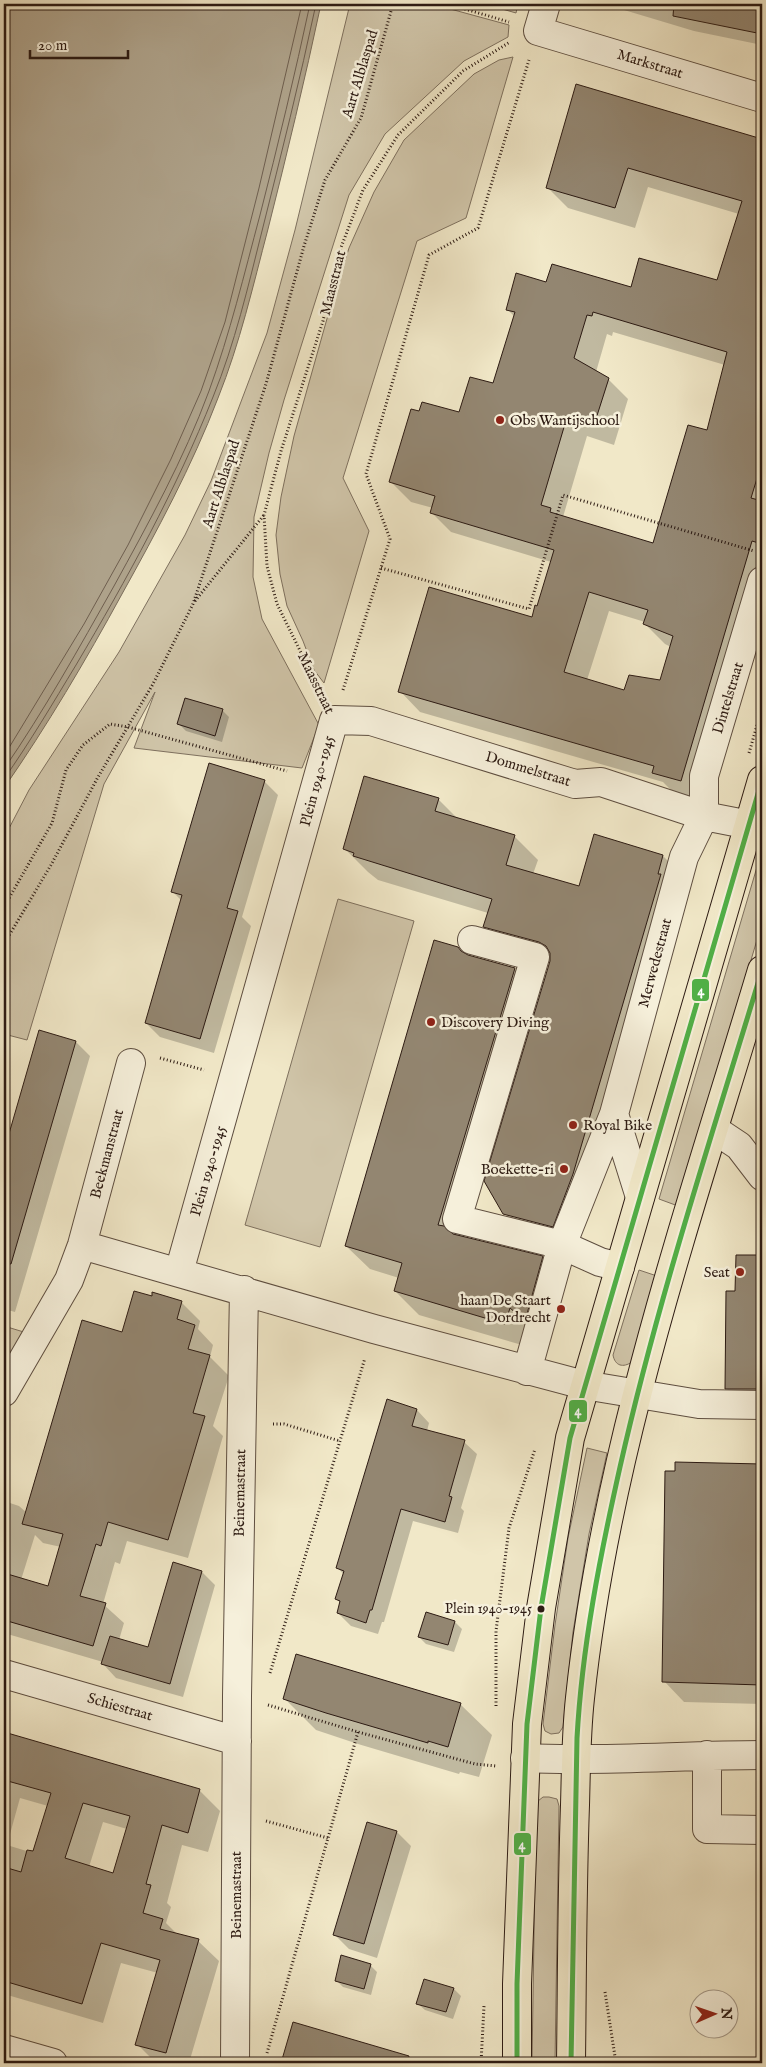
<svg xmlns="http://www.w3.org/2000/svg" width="766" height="2067" viewBox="0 0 766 2067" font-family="'IM FELL English',serif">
<rect width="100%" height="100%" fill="#f1e8c8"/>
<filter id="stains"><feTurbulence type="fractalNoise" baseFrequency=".004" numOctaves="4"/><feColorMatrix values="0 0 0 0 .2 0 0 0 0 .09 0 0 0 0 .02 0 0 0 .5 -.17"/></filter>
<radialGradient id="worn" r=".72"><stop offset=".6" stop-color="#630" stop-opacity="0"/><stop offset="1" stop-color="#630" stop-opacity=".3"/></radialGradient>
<path fill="#d0c5a9" stroke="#7e705e" d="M350,4H432L509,25L508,37L464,61L385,134L349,195L284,400L269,453L254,517L253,577L262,619L319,725L302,768L134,748L155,692L104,784L27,1040L4,1034V838L29,790L119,652L185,535L211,481L267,333L295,230Z
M485,4H518L516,13Z
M513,57L466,218L417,241L343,478L369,531L324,683L314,670L303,641L287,606L280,574L276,535L281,497L294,436L330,308L349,248L374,192L404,140L474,74L499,60Z
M762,850V923L678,1206L659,1199Z
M338,899L414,921L320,1247L245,1225Z
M639,1270L657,1276L632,1362C623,1368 615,1366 613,1355Z
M4,1326L27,1333L4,1368Z
M587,1448L607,1453L589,1534L573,1632L563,1727L559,1733L551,1734L545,1731L543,1724L555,1625L568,1538Z
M543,1797H549L557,1799L559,1806L555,2063H532L536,1806L538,1801Z"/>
<path fill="#aea28a" stroke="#7a6c5a" d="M4,4H321C305,79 287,154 268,229C253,286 240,343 218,398C192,466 157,531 122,594C86,660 47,726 4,788Z"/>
<path fill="#0003" fill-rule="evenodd" d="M618,4H762V45L694,31L624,10Z
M577,86L762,141V594L701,801L673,792L663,782L420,712L400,691L532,618L538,608L551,562L451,532L431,512L433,508L411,502L391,482L420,413L460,414L494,385L515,317L507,309L547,283L632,289L718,282L739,214L648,187L635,228L568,208L548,188ZM613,332L725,365L707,432L654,544L563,517L587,436L614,445L628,399L608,379L596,372L607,334L612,336ZM609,611L645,622V624L665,644L671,647L661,682L625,691L587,680Z
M222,710L229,717L222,742L186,731L179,724Z
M264,781L278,795L242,917L251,926L214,1053L160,1037L146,1023L182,901L173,892Z
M438,799L459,820L514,836L538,860L533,874L580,888L595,835L663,856L686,879L684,899L596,1198L576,1249L527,1237L504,1213L551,962L508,950L485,926L488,913L378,880L368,872L344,848Z
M465,955L515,969L539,993L464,1238L542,1257L566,1281L529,1347L419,1315L395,1291L399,1278L370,1269L346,1246Z
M40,1032L76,1042L90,1056L15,1312L4,1309V1156Z
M737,1256H762V1411H749L726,1388L737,1292Z
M181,1302L200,1321L198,1329L213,1345L210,1357L229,1376L213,1426L223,1436L188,1558L127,1541L120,1564L115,1562L103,1604L124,1623L119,1640L149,1648L174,1563L202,1572L215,1585L183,1697L116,1678L103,1664V1662L4,1633V1501L19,1506L27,1513L123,1333ZM35,1535L43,1543L61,1547L49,1588L21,1580Z
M388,1401L417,1410L429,1423L427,1431L464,1442L477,1454L461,1508L464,1511L458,1533L413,1521L384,1622H382L378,1634L351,1626L338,1613L341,1603L336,1599L344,1575L338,1568Z
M676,1463L762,1464V1704L684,1702L664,1681Z
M455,1622L462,1629L454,1652L426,1644L419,1637Z
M284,1698L460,1704L492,1735L479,1777L460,1772L459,1774L358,1744L316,1730Z
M4,1734L200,1791L220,1811L208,1852L182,1845L167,1903L171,1907L166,1923L178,1935L198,1941L219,1961L189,2063H156L137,2044L158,1973L121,1963L103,2023L4,1994ZM20,1798L48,1806L33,1853L7,1845ZM103,1822L127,1829L114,1874L89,1867Z
M397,1832L411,1846L377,1958L349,1949L335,1935Z
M370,1965L377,1972L371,1995L343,1987L336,1980Z
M454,1989L461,1996L453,2019L425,2010L418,2004Z
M294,2024L431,2063H282Z"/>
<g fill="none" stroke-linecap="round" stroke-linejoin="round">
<path stroke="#6e5e4e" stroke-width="1" d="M4,756L84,624L128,545L171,459L201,391L225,322L259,188L302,4
M4,769C44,711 79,648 114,586C148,524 184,459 209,391C230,333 244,275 260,215C278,145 295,74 310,4
M4,779C30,742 53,703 76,665C127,579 176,490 213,397C235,343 248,287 262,231C281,155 300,80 316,4"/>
</g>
<path fill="#938671" stroke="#2d1b13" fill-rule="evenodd" d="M674,4H762V34L673,16Z
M576,84L762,139V462L751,498L762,501V544L752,541L681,781L652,773L654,766L398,692L429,587L532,617L535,605L537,606L554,550L430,513L435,496L389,482L411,409L419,411L422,402L459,412L470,377L493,383L515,312L506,310L516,273L546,282L552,264L631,287L639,258L717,280L742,201L628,168L615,208L546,188ZM593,312L727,352L707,430L688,425L653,543L550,512L551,508L541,505L567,417L594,425L609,378L574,358L587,315L592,316ZM589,592L648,610L643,624L673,636L660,680L629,675L624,690L564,672Z
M185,698L223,709L215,736L177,724Z
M209,763L265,780L227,908L238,911L200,1039L145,1023L182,895L171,892Z
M364,776L439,798L435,811L515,835L506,865L579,886L594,834L663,855L658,874H661L573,1174L553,1227L503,1214L484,1181L550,961V953L546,946L539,942L483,927L492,899L353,856L354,853L343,849Z
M434,940L458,947L461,951L468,955L515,968L438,1225L444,1226L453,1234L543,1256L525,1321L510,1308L505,1324L394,1291L402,1263L345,1246Z
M39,1030L76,1041L11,1264L4,1263V1151Z
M736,1255H762V1389H725L726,1291H735Z
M134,1291L152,1296V1292L182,1301L177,1319L195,1325L188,1349L210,1355L193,1413L205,1416L168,1540L108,1522L101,1546L96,1544L80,1596L106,1603L93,1646L4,1620V1573L48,1586L63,1534L22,1524L82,1320L122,1332Z
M387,1399L417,1409L412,1426L465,1440L449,1496L452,1497L445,1522L401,1509L372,1610H370L366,1623L337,1613L340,1601L335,1599L344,1571L336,1568Z
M675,1462L762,1464V1685L662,1682L665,1471H675Z
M173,1562L202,1571L170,1684L101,1664L110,1636L148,1647Z
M426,1612L455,1621L448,1645L418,1637Z
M296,1654L461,1703L448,1747L428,1741V1743L326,1713L283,1699Z
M4,1732L200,1789L188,1833L162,1825L146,1884L151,1885L143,1913L163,1919L160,1929L199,1939L166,2053L135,2045L160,1960L101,1943L82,2004L4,1981V1867L21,1872L27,1850L33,1851L51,1793L4,1780ZM83,1803L130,1816L113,1873L65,1858Z
M367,1822L397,1831L364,1944L333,1935Z
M341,1955L371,1964L364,1989L335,1981Z
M424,1979L454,1988L446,2012L416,2004Z
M293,2022L409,2056L408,2063H281Z"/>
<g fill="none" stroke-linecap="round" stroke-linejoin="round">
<g stroke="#5e4e40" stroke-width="30">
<path id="minor" d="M546,4L538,31L762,98
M472,940L535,957L457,1219L562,1245L600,1262L620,1267
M715,1130L739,1146L762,1176
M640,1197L614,1114L684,857L704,816V776L762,581
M82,1245L374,1329L584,1385L699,1404L762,1405
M179,1272L334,720L371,721L575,784L601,782L704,816L750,825
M527,1371L562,1245L614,1114
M4,1392L69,1280L82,1245L131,1063
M4,1674L237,1741
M707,1755V1829L762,1830
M525,1758C604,1762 683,1755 762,1755
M4,2049L53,2063
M235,2063L237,1696L244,1290"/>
</g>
<g stroke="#2d1b13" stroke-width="30">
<path id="major" d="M517,2063V1984L527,1724L541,1608L570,1438L762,780
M571,2063C572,1977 572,1891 575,1805C576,1770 576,1734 580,1698C606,1450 691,1208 762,970"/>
</g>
<path stroke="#2d1b13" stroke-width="3" stroke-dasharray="1 2.5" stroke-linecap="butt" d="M448,4L509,22
M381,568L529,609L563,495L754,551
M195,601L264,515
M343,690L390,539L366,474L429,255L478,228L529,60
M321,693L277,604L267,566L264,515L281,451L323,321L337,258L363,190L398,135L463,71L510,42
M749,753L762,708
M4,907L52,823L66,770L83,745L110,724L128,727L287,771
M4,944L51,865L98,777L153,684L193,604L266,384L304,246L325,180L361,118L393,4
M160,1058L204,1070
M273,1424H284L340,1441
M270,1673L365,1358
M268,1705L358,1732L475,1764L496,1766
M496,1706V1631L509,1528L535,1449
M266,1821L328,1838
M605,1992L616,2063
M267,2053L358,1732
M481,2063L484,2006"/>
<use href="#minor" stroke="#f6f0db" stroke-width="28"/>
<use href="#major" stroke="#f1e8c8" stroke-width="28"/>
<g stroke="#f6f0db" stroke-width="9">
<path id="bus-1" d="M517,2063V1984L527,1724L541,1608L570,1438L762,780
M571,2063L577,1738C582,1647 600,1556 620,1467C658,1299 712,1135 762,970"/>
</g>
<use href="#bus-1" stroke="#50af46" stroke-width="5"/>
</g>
<g fill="#8f2418" stroke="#f6f0db" stroke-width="2">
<circle cx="500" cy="420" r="5"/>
<circle cx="431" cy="1022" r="5"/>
<circle cx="573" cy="1125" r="5"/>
<circle cx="564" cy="1169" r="5"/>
<circle cx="740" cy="1272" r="5"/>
<circle cx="561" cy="1309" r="5"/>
</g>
<circle fill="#2d1b13" stroke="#f6f0db" stroke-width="2" cx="541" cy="1609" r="4.5"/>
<g text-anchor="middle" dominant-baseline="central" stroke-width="5" stroke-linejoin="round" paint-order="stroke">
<g font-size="14" fill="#2d1b13" stroke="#f6f0db" text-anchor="end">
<text x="532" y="1609">Plein 1940-1945</text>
</g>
<g font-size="15" fill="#2d1b13" stroke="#f6f0db">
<text transform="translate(650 64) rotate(17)">Markstraat</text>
<text transform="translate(360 74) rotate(-73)">Aart Alblaspad</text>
<text transform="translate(333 283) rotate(-76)">Maasstraat</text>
<text transform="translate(221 484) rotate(-72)">Aart Alblaspad</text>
<text transform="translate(316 683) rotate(64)">Maasstraat</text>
<text transform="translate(728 698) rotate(-73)">Dintelstraat</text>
<text transform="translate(528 769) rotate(17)">Dommelstraat</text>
<text transform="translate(317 781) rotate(-75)">Plein 1940-1945</text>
<text transform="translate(655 963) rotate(-75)">Merwedestraat</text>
<text transform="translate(107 1154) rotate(-75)">Beekmanstraat</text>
<text transform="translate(208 1171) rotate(-74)">Plein 1940-1945</text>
<text transform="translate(240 1493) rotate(-89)">Beinemastraat</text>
<text transform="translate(120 1707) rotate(16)">Schiestraat</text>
<text transform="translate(236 1895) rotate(-90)">Beinemastraat</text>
</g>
<g font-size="15" fill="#2d1b13" stroke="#f6f0db" text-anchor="start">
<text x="510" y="420">Obs Wantijschool</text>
<text x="441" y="1022">Discovery Diving</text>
<text x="583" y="1125">Royal Bike</text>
<text x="554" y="1169" text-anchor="end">Boekette-ri</text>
<text x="730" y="1272" text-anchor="end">Seat</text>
<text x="551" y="1300" text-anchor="end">haan De Staart<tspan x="551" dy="17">Dordrecht</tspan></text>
</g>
</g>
<g stroke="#f6f0db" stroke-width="2">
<rect x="691" y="978" width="19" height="24" rx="5" fill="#50af46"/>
<rect x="568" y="1399" width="20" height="24" rx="5" fill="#50af46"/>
<rect x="513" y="1832" width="19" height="24" rx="5" fill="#50af46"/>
</g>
<g font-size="14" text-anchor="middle" font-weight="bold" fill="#fff">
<text x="701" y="995">4</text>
<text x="578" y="1415">4</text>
<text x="522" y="1849">4</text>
</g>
<rect width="766" height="2067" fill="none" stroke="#f1e8c8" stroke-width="20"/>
<rect x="5" y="5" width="756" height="2057" fill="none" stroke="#2d1b13" stroke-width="2.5"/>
<rect x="10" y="10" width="746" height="2047" fill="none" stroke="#2d1b13"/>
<g transform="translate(714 2014) rotate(88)"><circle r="24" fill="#f6f0db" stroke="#a69b8b"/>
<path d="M0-4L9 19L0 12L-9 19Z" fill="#8f2418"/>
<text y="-8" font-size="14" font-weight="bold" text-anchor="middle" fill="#2d1b13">N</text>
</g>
<path d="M30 50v8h98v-8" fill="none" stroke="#2d1b13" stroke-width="2.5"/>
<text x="38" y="50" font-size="15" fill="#2d1b13" stroke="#f6f0db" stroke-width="4" paint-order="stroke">20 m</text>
<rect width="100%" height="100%" filter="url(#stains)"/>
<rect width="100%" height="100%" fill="url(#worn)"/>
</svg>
